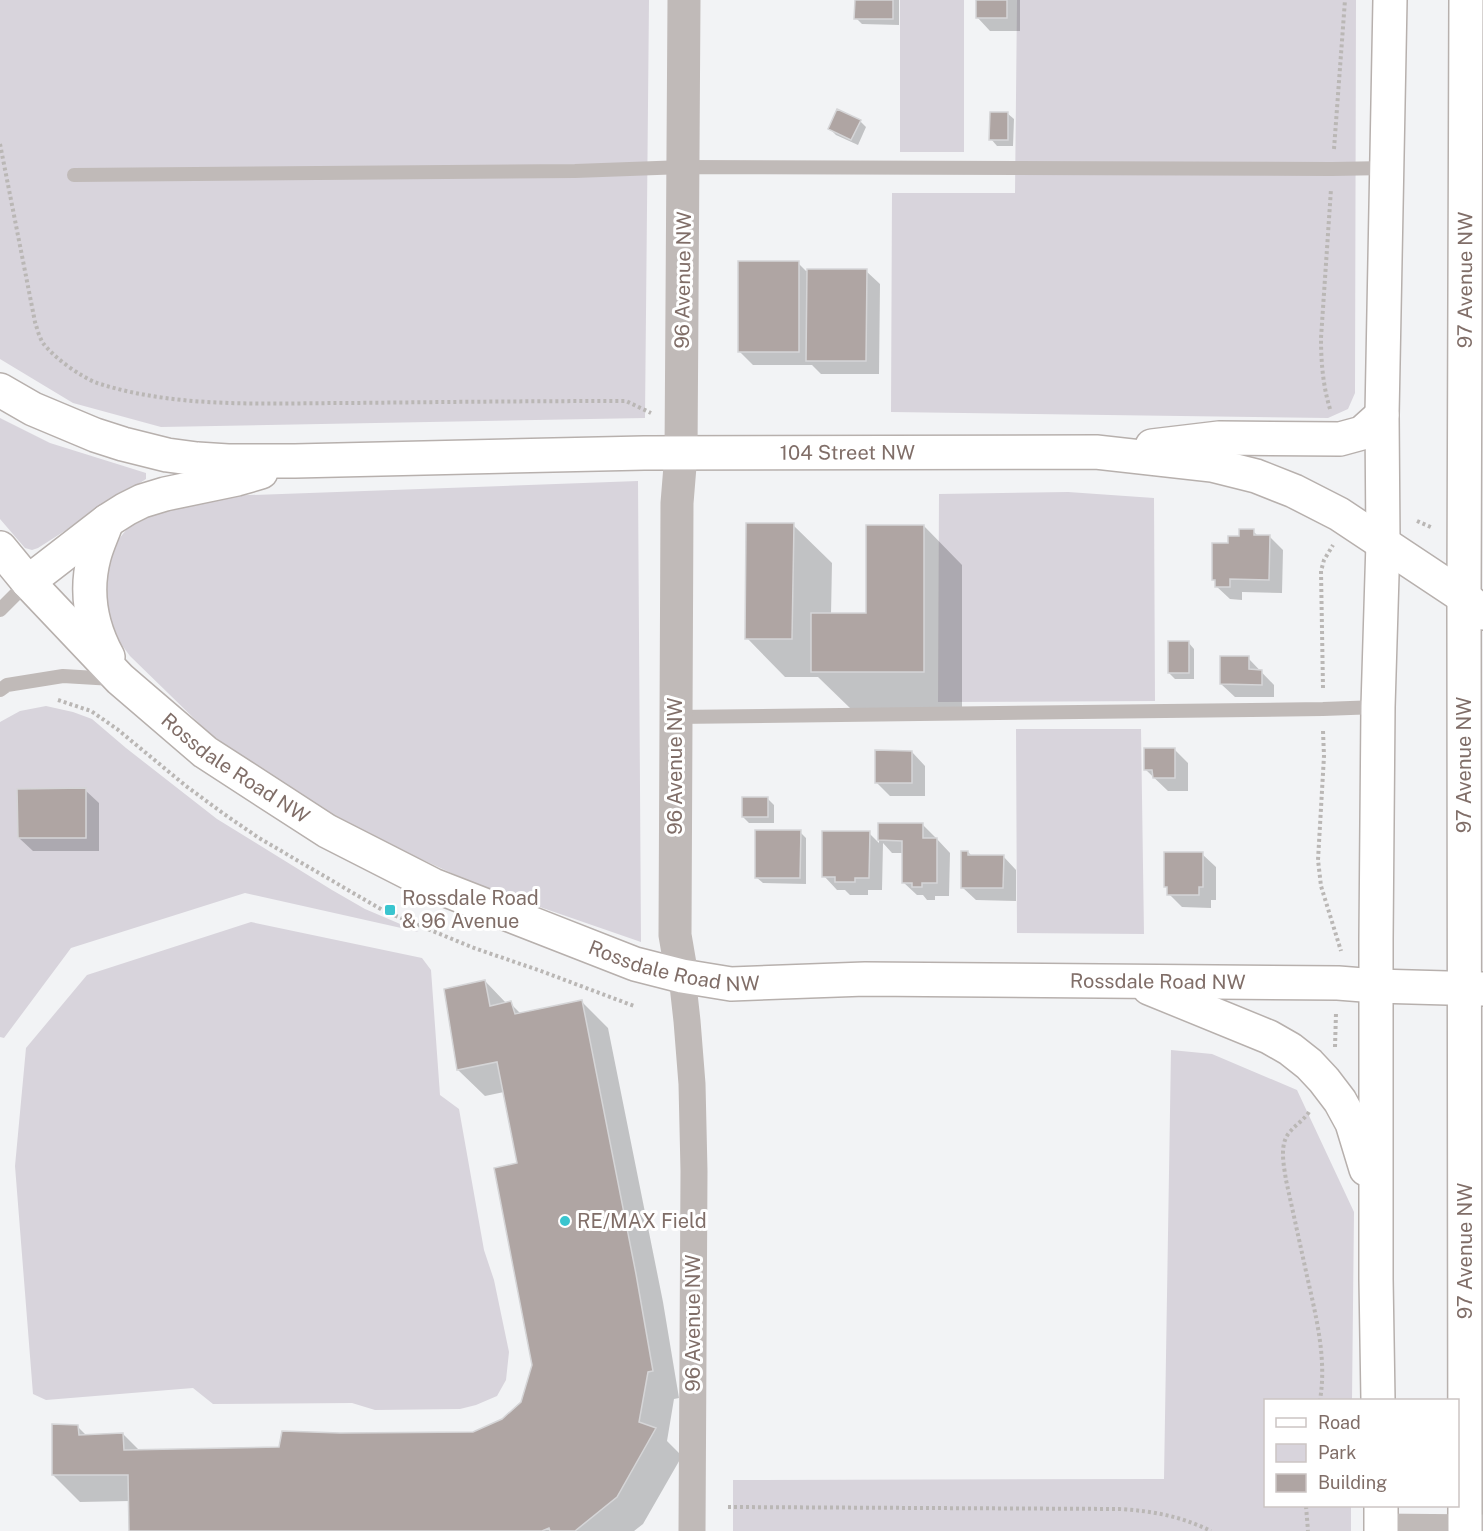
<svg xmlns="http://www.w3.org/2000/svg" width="1483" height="1531" viewBox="0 0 1483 1531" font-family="'Public Sans',sans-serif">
<rect width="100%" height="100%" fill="#f2f3f5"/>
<path fill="#d8d4dc" d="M0,0H649L645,418L161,427L73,403L0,359Z
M900,0H964V152H900Z
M1017,0H1356L1355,393L1348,409L1328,418L891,412L892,193H1015Z
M0,418L50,443L146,473V479L38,548L32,550L25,548L0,519Z
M638,481L641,942L482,887L329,817L210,734L130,656L115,636L106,614V567L115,544L130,525L151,512L197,497Z
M1068,492L1154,498L1155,701L938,702L939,494Z
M46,706L73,712L92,719L126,748L217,819L332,890L365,909L419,932L245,893L71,948L4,1038L0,1037V722L20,711Z
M1016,729H1141L1144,934L1017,933Z
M251,922L422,958L431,970L440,1095L459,1109L484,1250L494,1280L509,1352L506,1380L497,1396L476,1405L460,1409L375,1410L352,1403L213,1404L193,1388L46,1400L33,1394L15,1166L26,1048L87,975Z
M1171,1050L1212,1054L1297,1090L1354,1212L1352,1400H1266V1506H1351V1531H733V1480L1164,1479Z"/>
<path fill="#0003" d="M856,0H899V25L862,24L856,18Z
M977,0H1020V31H990L977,17Z
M1007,113L1014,119L1013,146H997L991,139Z
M860,121L866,127L858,145L836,135L830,129Z
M798,263L806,271H866L880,284L879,374H821L812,365H753L739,351Z
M793,525L832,563L831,615H867L924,526L962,565V710L851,709L818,677H785L747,638Z
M1253,531L1258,536H1269L1283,550L1282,593L1242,592V600L1230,599L1216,586V582L1213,579L1230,545L1240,537Z
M1188,642L1194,649V679H1175L1169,673Z
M1248,658L1274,685V697H1235L1221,684Z
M1174,749L1188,763V791H1168L1146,770Z
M912,752L925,766V796H890L876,782Z
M85,790L99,803V851H33L19,838Z
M768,799L774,805V823H749L743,817Z
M879,825H923L936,838L950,853L949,896H935V900H927L923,895H917L903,882V853H892L883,843L882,890H868V895H850L845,890H837L824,876L869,833L879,843Z
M800,832L806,838V884L763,883L756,877Z
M968,852L972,856H1003L1016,870V901L976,900L962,887Z
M1202,854L1216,867V900H1211V908L1182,907L1169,894V889L1166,886Z
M485,981L507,1004L510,1003L521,1014L582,1002L608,1028L663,1302L679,1398L674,1399L667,1441L682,1456L643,1524L634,1531H130V1501L80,1502L53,1475L77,1426L87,1436L123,1434L140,1451L281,1448L340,1434L474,1433L503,1421L522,1403L533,1365L518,1164L504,1092L485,1096L458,1070Z"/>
<path fill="#afa5a3" stroke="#d5d5d7" stroke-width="1.5" d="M855,0H893V19H854Z
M976,0H1007V18H976Z
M837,109L861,120L851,140L828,129Z
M990,112H1008V140H989Z
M738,261H799V352H738Z
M807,269H867L866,361H806Z
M746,523H794L792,639H745Z
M866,525H924V672H811V613H866Z
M1239,529H1254V535H1270L1269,580L1230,579V587H1215V580H1212V543H1228V536H1239Z
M1168,641H1189V673H1168Z
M1220,656H1249V669L1262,670V685L1220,684Z
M1144,748H1175V778H1153L1152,770H1144Z
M875,750L912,751V783H875Z
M86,788V838H18L17,789Z
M742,797H768V817H742Z
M878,823H923V838H937V883H922V887H912V883H902V841L878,840Z
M755,830H801L800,878H755Z
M822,831H870L869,878H855V882H835V877H822Z
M961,851H968V855H1004L1003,888H961Z
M1164,852H1203V887H1199V895H1167V887H1164Z
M485,980L490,1006L511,1001L515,1014L582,1000L636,1274L653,1371L648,1372L639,1422L656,1428L617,1497L575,1531H550L549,1528L542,1531H129L128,1475H52V1424L78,1425L79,1435L123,1433L124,1450L279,1447L282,1431L340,1433L473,1432L502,1419L521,1402L532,1365L494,1168L517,1163L497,1062L457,1070L444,989Z"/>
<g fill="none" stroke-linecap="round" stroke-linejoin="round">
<g stroke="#b7b0ad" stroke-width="36">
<g id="secondary">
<path id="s1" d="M0,390L33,409L95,435L123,444L167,455L197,459L228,461H295L644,453L1096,452L1212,465L1256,476L1294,491L1339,514L1464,597L1483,613"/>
<path d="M1152,446L1219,438L1340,439L1362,433L1382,415"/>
<path d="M107,521C103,533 97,545 94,557C85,591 91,626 108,657"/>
<path id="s2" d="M0,548L28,582L120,679L205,752L327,831L433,885L635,964L682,976L731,984L865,979L1338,983L1376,986L1483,989"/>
<path d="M28,582L107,521L126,509L142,501L165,494L237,479L261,472"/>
<path d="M1149,988L1269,1037L1290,1049L1309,1064L1324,1080L1340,1101L1352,1123L1366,1169"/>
<path d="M1378,1400L1376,1279V939L1378,707L1383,542L1382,415L1390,0"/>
<path d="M1381,1506V1531"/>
<path id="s3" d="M1465,1531L1464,597L1466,0"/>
</g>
</g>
<path stroke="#bab7b5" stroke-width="4" stroke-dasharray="3 3" stroke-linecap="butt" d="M0,144L35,322C37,328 39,337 43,343C53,357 81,377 97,383C178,409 266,403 350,403C442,402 534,401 626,401L651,413
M1334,149L1345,0
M1330,409C1323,386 1321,362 1321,338L1331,189
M1417,521L1433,528
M1323,688L1321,571L1324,560L1333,545
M58,700L91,711L117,729L186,786L224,814L259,838L384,911L474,948L541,971L634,1006
M1323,731L1324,756L1318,860L1321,886L1341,951
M1335,1047L1336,1013
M1309,1112C1304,1120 1295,1125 1289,1133C1279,1145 1284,1166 1286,1180C1293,1212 1300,1244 1307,1276C1316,1316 1327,1359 1320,1400
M1306,1506L1308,1531
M728,1507L1119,1509C1153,1511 1180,1516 1211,1531"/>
<path stroke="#c0bab8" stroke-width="14" d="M74,175L575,171L684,167L1332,169L1386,168
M0,610L28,582
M0,690L7,685L63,676L113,679
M675,717L1323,709L1378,707"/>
<path stroke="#c0bab8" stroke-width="27" d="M682,976L687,1021L692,1084L694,1171L692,1531
M1381,1527L1483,1528"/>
<path stroke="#c0bab8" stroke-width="33" d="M682,976L675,935L677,503L681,454L684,0"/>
<use href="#secondary" stroke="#fff" stroke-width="33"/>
</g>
<g fill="#39c5cf" stroke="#fff" stroke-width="2">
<rect x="384" y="904" width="12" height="12" rx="3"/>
<circle cx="565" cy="1221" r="6"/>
</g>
<g text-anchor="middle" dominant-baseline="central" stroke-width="6" stroke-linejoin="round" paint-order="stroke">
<g font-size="20" fill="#806e68" stroke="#fff">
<text transform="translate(683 280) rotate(-89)">96 Avenue NW</text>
<text stroke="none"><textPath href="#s3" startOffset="1251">97 Avenue NW</textPath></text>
<text stroke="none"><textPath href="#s1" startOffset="861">104 Street NW</textPath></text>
<text transform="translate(1464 765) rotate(-90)">97 Avenue NW</text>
<text transform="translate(675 766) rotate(-90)">96 Avenue NW</text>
<text stroke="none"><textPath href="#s2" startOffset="324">Rossdale Road NW</textPath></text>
<text stroke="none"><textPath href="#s2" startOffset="810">Rossdale Road NW</textPath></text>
<text stroke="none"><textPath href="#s2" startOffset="1296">Rossdale Road NW</textPath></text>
<text transform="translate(1465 1251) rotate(-90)">97 Avenue NW</text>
<text transform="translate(693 1323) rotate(-90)">96 Avenue NW</text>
</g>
<g font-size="20" fill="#806e68" stroke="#fff" text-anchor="start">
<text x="402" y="898">Rossdale Road<tspan x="402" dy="23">&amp; 96 Avenue</tspan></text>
<text x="577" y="1221">RE/MAX Field</text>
</g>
</g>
<rect x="1264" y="1399" width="195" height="108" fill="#ffffff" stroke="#ccc5c3" stroke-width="1.5"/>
<rect x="1276" y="1418" width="30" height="9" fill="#ffffff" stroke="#ccc5c3" stroke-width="1.5"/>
<text x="1318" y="1429" font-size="18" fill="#806e68">Road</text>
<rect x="1276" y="1444" width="30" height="18" fill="#d8d4dc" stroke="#ccc5c3" stroke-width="1.5"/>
<text x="1318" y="1459" font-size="18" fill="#806e68">Park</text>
<rect x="1276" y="1474" width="30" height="18" fill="#afa5a3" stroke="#ccc5c3" stroke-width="1.5"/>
<text x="1318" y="1489" font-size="18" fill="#806e68">Building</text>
</svg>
